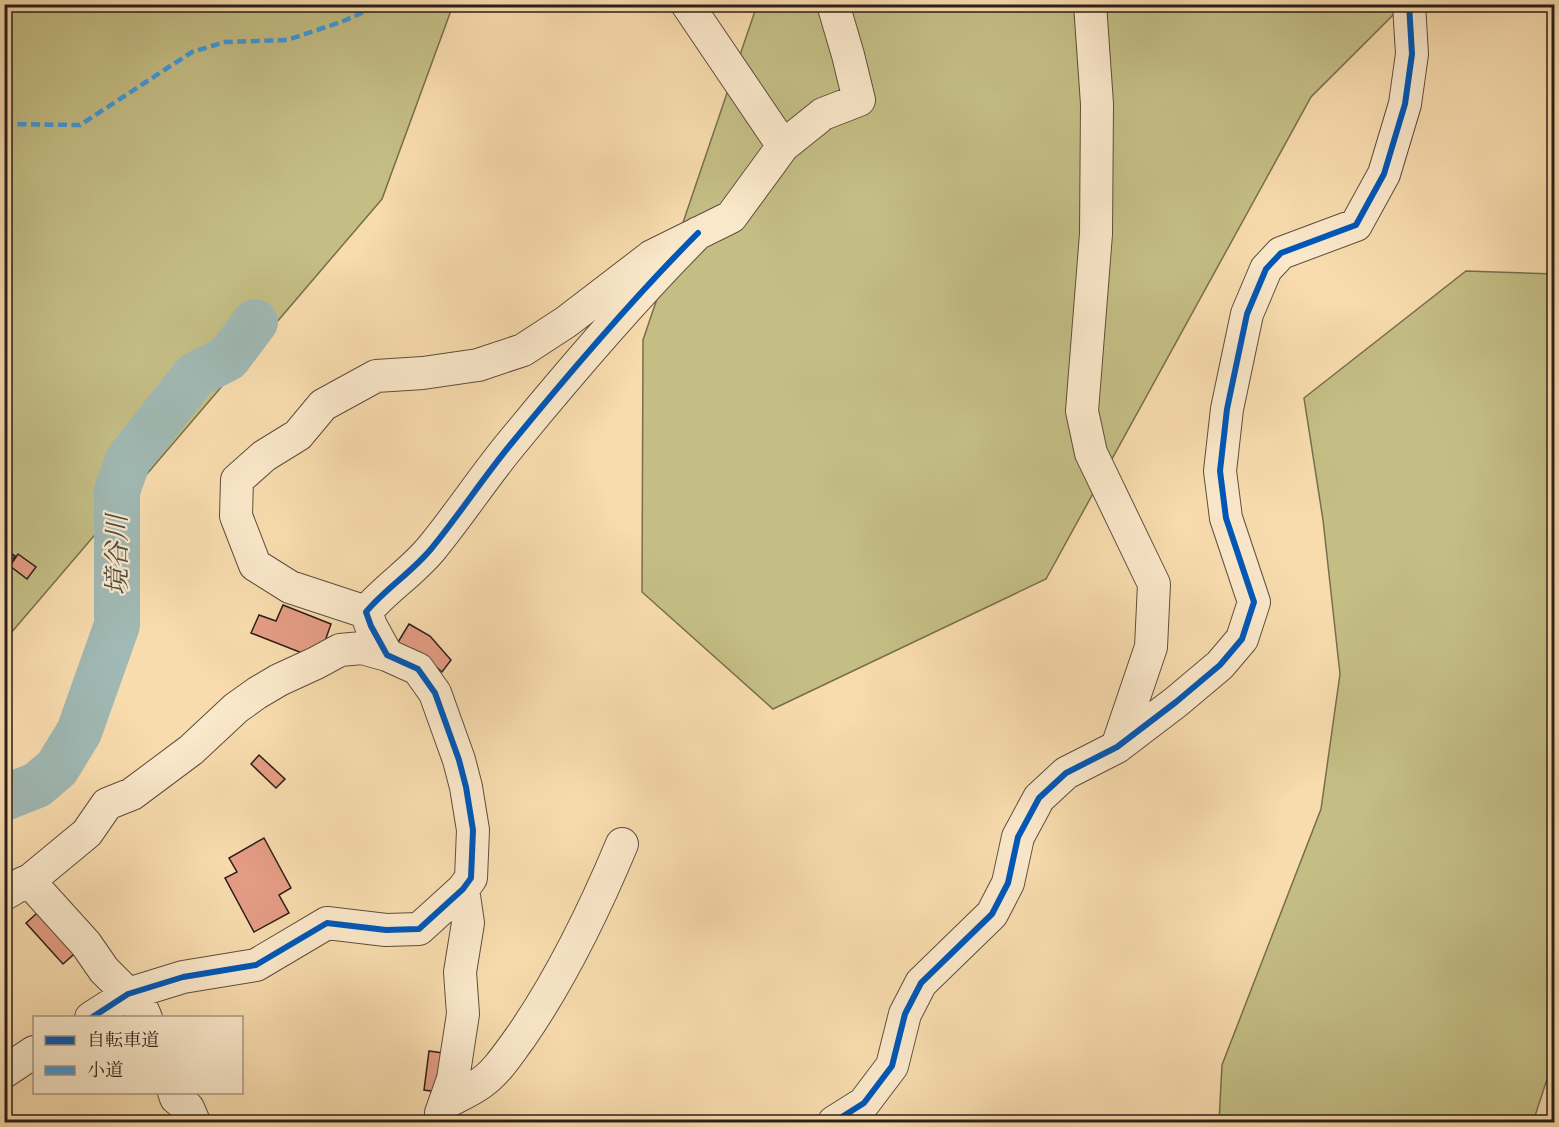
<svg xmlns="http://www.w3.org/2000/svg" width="1559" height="1127" viewBox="0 0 1559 1127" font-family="'IM FELL Double Pica','Noto Serif JP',serif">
<rect width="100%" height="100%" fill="#f8dcae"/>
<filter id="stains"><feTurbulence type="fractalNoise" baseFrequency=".00333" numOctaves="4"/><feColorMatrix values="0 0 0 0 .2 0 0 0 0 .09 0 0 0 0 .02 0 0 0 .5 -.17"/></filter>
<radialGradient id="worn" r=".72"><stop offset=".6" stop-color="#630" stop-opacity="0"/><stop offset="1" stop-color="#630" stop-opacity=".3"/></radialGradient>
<path fill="#c4be85" stroke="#786e4e" stroke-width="1.5" d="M5,5H453L382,199L5,640Z
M757,5H1403L1311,97L1046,579L773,709L642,592L643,340Z
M1466,271L1554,274V1058L1533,1122H1219L1222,1065L1321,809L1340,674L1323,520L1304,398Z"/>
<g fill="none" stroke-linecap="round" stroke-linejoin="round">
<path stroke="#a0b9b4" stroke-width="46" d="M4,798L37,785L57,768L79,732L117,625V491L128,460L195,375L228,358L255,322"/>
</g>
<path fill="#e59d85" stroke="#2b1e17" stroke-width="1.5" d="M4,549L15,556L4,571Z
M18,554L36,567L27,579L10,566Z
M283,605L331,624L323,647L307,655L251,633L259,615L276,621Z
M409,624L430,636L451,660L442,672L420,653L395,647Z
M259,755L285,779L276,788L251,764Z
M264,838L291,888L279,895L289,913L254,932L225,878L237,872L229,858Z
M45,906L82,947L63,964L26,923Z
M429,1051L450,1054L445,1093L424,1090Z"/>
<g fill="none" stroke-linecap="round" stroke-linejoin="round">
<g stroke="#5e4e3d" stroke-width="34">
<path id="minor" d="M687,4L783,146L823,114L859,100L848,55L833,4
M1090,4L1097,104L1096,234L1082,411L1091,453L1154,584L1151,647L1117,747
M366,612L290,587L255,565L236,516L237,480L264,456L298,435L323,405L376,376L423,373L478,365L523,350L566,322L652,256L731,217L783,146
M29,881L86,944L104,970L128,994L143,1011L146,1018
M4,894C14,890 19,883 29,881L87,833L107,804L132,794L191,750L236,708L257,693L279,680L316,663L340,650L362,648L387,655
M91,1018L128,994L183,977L256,965L327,923L386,930L419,929L463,889L471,878L473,830L466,787L459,760L435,693L418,669L387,655L371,626L366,612C385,589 411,573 431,549C459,515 483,478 511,444C570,372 632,299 698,233
M4,1072L34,1052
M174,1092L176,1098L188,1108L194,1122
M445,1103C456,1097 470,1091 481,1083C497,1072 508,1054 520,1038C561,979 594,911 622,844
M441,1113L453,1079L463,1014L460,972L468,923L463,889
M834,1122L864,1103L892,1066L905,1014L921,983L992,914L1008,883L1018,837L1039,798L1066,773L1117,747L1176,702L1220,665L1242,639L1254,602L1226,518L1220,471L1227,409L1247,314L1266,269L1281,253L1356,225L1384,174L1405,104L1412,54L1409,4"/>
</g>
<use href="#minor" stroke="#fae8ca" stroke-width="32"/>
<path stroke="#3d9bdf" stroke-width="4.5" stroke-dasharray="9 4.5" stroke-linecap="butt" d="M4,124L80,125L192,52L225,42L287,40L341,22L382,4"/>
<g stroke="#fae8ca" stroke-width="10">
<path id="cycleway" d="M91,1018L128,994L183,977L256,965L327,923L386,930L419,929L463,889L471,878L473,830L466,787L459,760L435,693L418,669L387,655L371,626L366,612C385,589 411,573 431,549C459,515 483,478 511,444C570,372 632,299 698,233
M834,1122L864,1103L892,1066L905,1014L921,983L992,914L1008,883L1018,837L1039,798L1066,773L1117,747L1176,702L1220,665L1242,639L1254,602L1226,518L1220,471L1227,409L1247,314L1266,269L1281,253L1356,225L1384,174L1405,104L1412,54L1409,4"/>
</g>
<use href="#cycleway" stroke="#0057b8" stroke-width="6"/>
</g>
<g text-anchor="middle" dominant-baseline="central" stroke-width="4.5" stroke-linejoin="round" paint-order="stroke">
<g font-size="27" font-style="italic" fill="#4e4c46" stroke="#fae8ca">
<text transform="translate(117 555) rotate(-90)">境谷川</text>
</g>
</g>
<rect width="1559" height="1127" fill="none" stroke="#f8dcae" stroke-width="24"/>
<rect x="6" y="6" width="1547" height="1115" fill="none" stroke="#2b1e17" stroke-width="3"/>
<rect x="12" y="12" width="1535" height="1103" fill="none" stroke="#2b1e17" stroke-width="1.5"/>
<rect x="33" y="1016" width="210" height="78" fill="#fae8ca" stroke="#a79782" stroke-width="1.5"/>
<rect x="45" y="1036" width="30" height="9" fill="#0057b8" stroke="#a79782" stroke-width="1.5"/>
<text x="87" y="1046" font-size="18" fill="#2b1e17">自転車道</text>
<rect x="45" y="1066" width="30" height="9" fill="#3d9bdf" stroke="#a79782" stroke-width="1.5"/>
<text x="87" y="1076" font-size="18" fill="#2b1e17">小道</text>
<rect width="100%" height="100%" filter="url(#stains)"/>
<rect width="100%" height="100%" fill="url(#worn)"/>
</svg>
